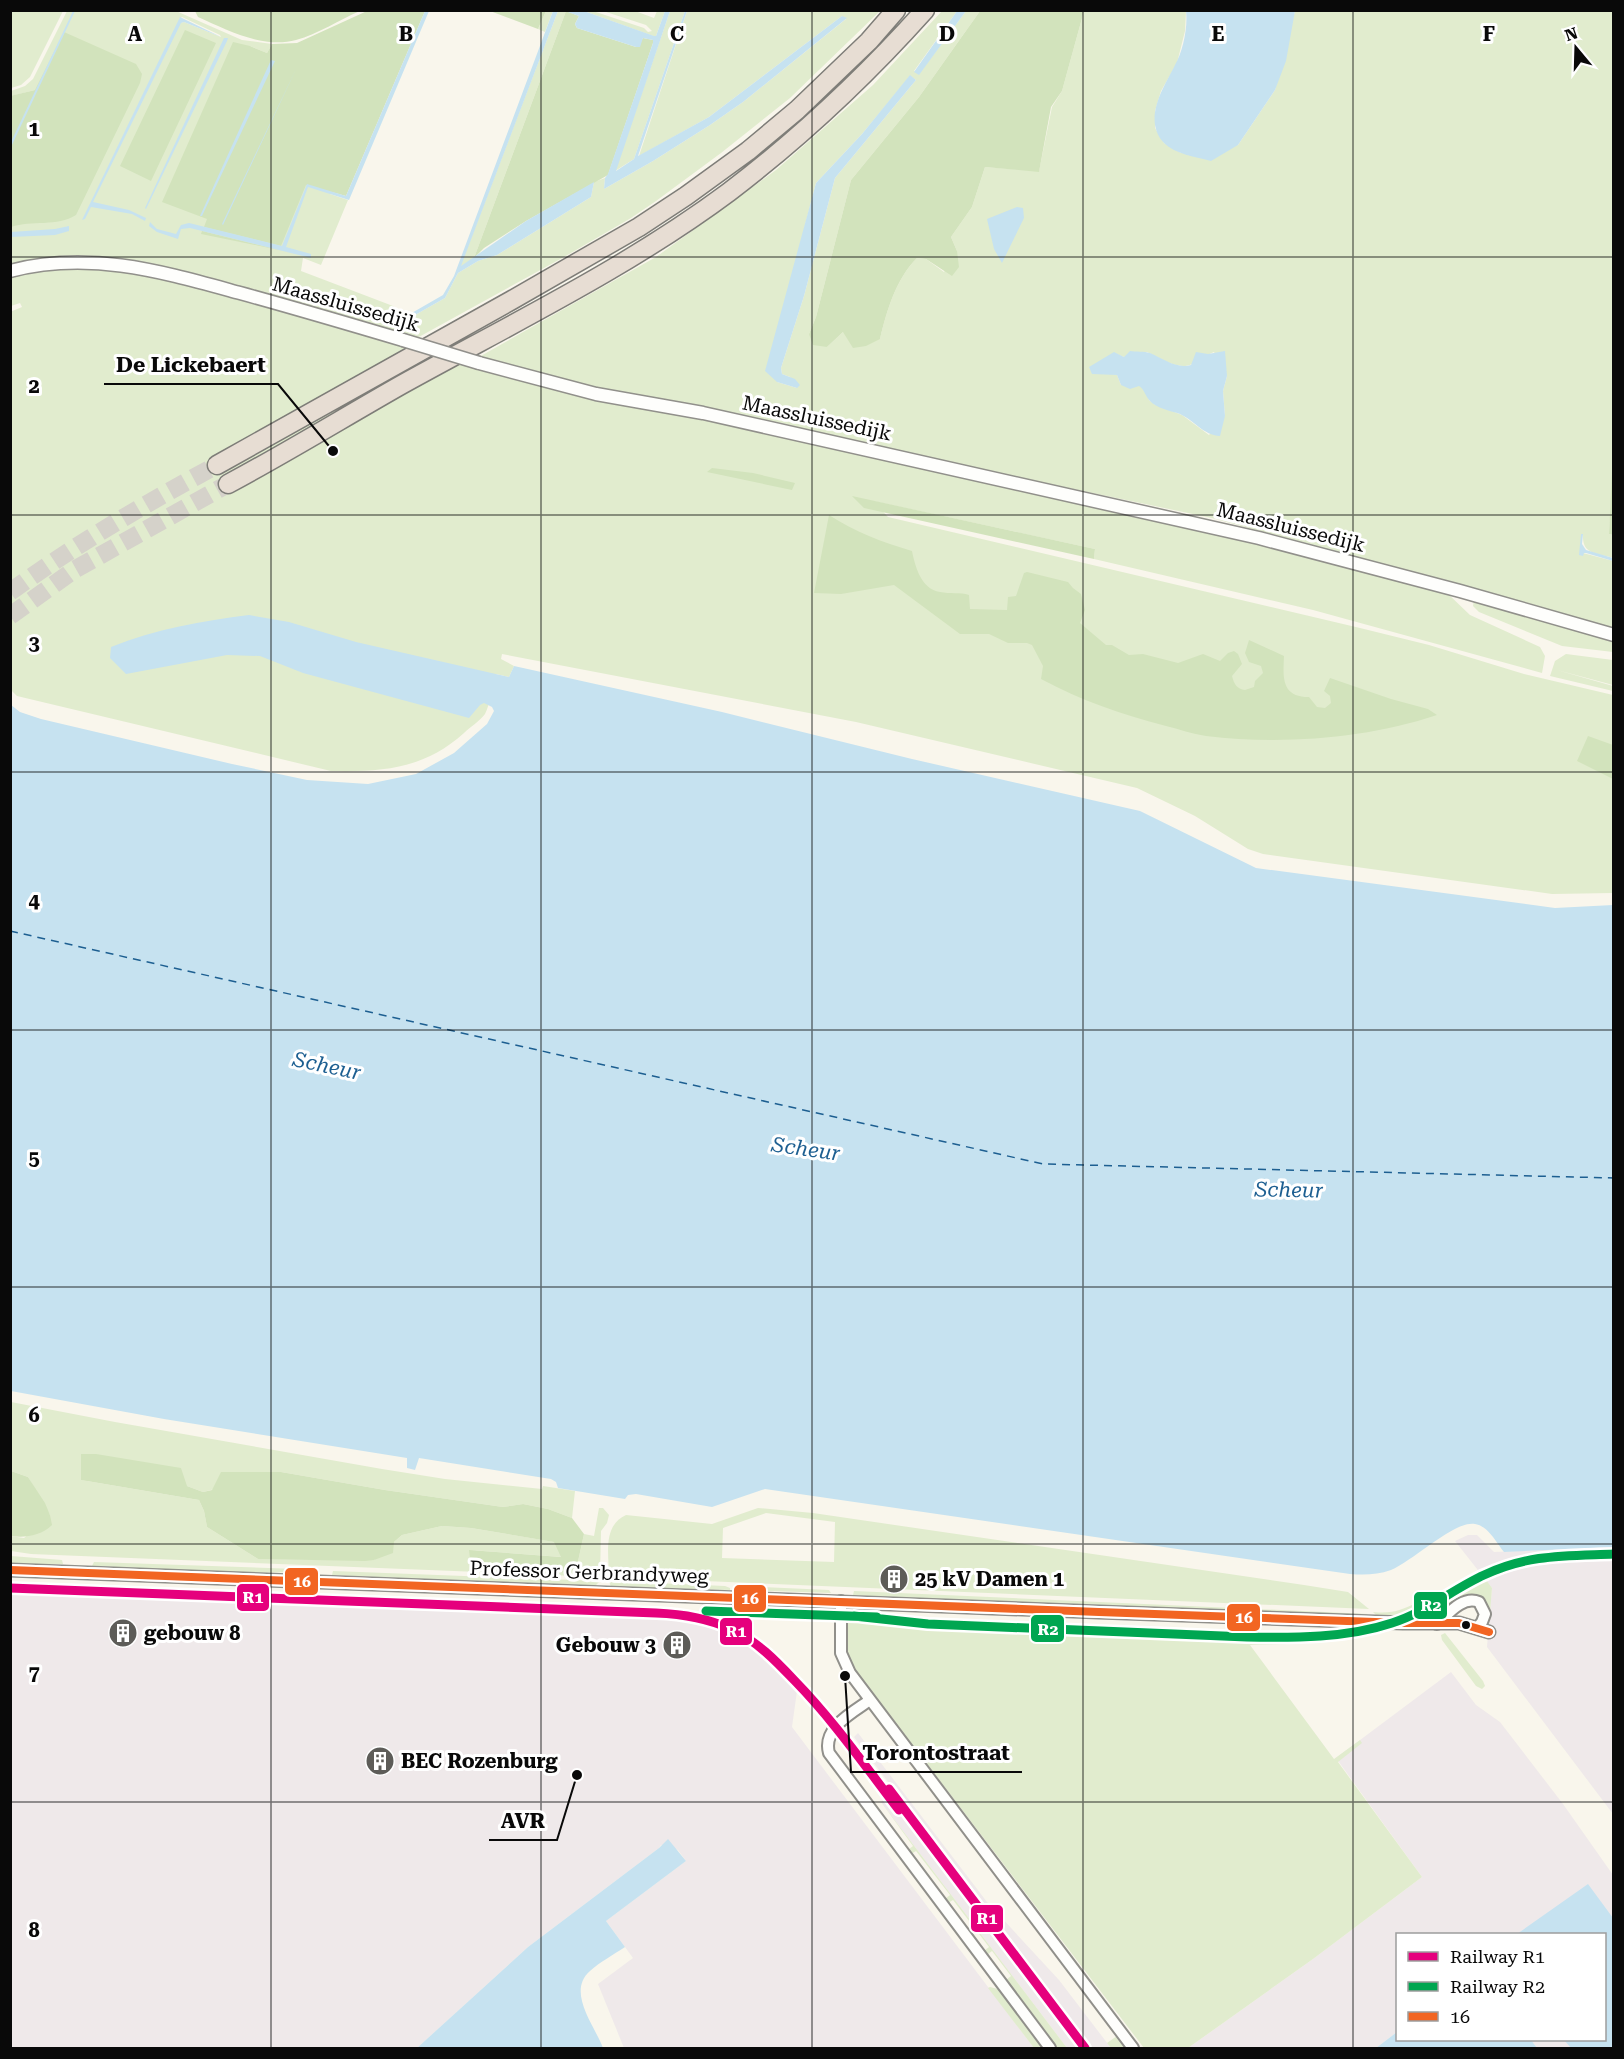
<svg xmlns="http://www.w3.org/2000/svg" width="1624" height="2059" viewBox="0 0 1624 2059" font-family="'Roboto Serif',serif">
<rect width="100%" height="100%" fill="#f9f6ec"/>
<path fill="#efe9ea" d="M1468,1535H1477L1494,1552L1613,1547V1814L1487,1647L1492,1588L1455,1541Z
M10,1592L696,1619L723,1628L756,1649L781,1671L797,1691L792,1727L1034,2048H624L598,1984L633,1958L606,1921L686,1861L678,1850L661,1845L659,1848L528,1947L417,2048H11Z
M1451,1672L1476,1705L1500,1722L1563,1804L1613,1875V2048H1537L1531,2040H1604V1934H1398L1397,2032L1376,2048H1188L1313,1959L1422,1877L1336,1758Z
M858,1733L987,1902L1059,1980L1111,2048H1067L881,1802L895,1791L854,1737Z"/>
<path fill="#e1ecce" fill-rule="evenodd" d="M855,10L857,12L880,11L790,98L721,153L656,201L631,218L564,257L417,338L298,302L296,314L487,371L1140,513L1446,592L1470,615L1540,647L1545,656L1542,673L1313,610L1094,559L1095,549L873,501L888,517L1360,628L1429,645L1524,674L1613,695V893L1552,894L1263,854L1248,849L1195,816L1137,788L856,722L502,654L501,659L514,666L509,677L496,674C493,684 490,705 485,714C480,721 470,727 464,733C424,769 383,772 331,771L17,696L10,689V312L22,307L20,303L11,306V145L35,90L11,96V91L25,86L33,79L67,11H176L242,40L272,44L267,53L250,46L350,153L330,194L348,200L321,265L303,258L301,271L393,306L408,319L445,298L458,273L478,261L497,255L591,197L594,182L605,178L604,189L653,161L710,125L743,102L846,19L842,16L709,117L639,156L687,11ZM182,17L220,35L221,37L184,22L180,23L179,19Z
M10,11H63L30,77L21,85L11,88Z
M546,11H553L545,32L538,29Z
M558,11H566L474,258L460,267Z
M584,11H593L644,28L648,32L652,31L646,25L603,11H635L654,18L657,11H665L656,36H653Z
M670,11H685L634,159L615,171Z
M942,11H957L914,71L919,74L966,11H980L919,97L851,180L816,317L809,334L827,347L843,332L880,339C887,310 896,279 917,258L926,259L944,272L957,251L951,237L972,207L985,167L1039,171L1052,107L1062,91L1084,11H1186L1185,31L1177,63L1161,91L1155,111V128L1164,143L1181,153L1238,145L1275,90L1295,11H1613L1614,450L1609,534L1613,535V558C1597,553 1582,555 1583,535H1581L1583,553L1613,561V630L1535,605L1212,518L605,391L479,357L656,257L776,170L873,85ZM910,76L916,80L835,178L804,296L781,368L782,374L790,377L797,388L777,382L805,225L816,183L862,134ZM1147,352C1160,358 1178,371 1192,364C1200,361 1206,355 1214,352L1227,376L1223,391L1225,416L1209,435L1182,415L1154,404L1149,400L1145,390L1139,385H1121L1117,375L1089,368L1114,353L1124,357Z
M1474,600L1613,640V652L1562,646L1479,612L1473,606Z
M1566,654L1613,660V685L1557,670L1613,686V691L1550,676L1555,661Z
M11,1402L115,1422L382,1469L445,1479L542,1489L543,1486L575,1491L572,1518L548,1509L523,1504L503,1507L385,1490L281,1472L203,1492L187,1486L81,1480L199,1500L204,1511L207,1527L258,1559L374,1560L402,1535L442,1526L471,1528L555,1542L562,1557L470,1550L577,1566L584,1534L594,1536L599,1508H603L609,1515L607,1523L601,1531L600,1577L31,1554L11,1551L10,1536L24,1538L50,1515L28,1477L11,1471Z
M758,1508L813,1513L1304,1585L1348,1592L1369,1609L609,1577C609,1555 602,1526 626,1515L712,1524ZM766,1513L835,1522L834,1562L722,1558L723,1528Z
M11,1556L62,1560L63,1564H11Z
M94,1562L297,1569L299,1572L247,1573L92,1566Z
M333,1571L600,1581L594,1587L332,1575Z
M1484,1577L1492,1588L1489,1626L1488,1610L1484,1601L1451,1606L1439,1603Z
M609,1581L725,1586L730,1588V1590L611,1587Z
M736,1586L829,1590L831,1593L734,1590Z
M854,1591L1368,1614L1363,1617L919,1599L853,1595Z
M1419,1602L1430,1603L1403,1617L1377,1616L1373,1612C1394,1614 1400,1610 1419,1602Z
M1435,1604L1446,1607L1431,1615L1410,1617Z
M853,1619L951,1628L1288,1640V1644L1250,1645L1334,1759L1360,1740L1362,1743L1338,1762L1422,1877L1313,1959L1188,2048H1144L856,1671C846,1656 844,1639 848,1622Z
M1445,1633L1483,1681L1485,1686L1482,1689L1476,1686L1442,1640L1441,1635Z
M881,1802L1067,2048H1057L1006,1980L1011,1976L992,1951L987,1955L984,1951L989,1947L953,1900L948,1903L945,1899L950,1895L916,1851L911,1854L908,1850L913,1846Z
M990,1987L998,1989L1043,2048H1034L988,1988Z
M1117,2036L1127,2048H1111L1107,2043Z"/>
<path fill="#d2e3bc" d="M195,11V10L360,11C339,20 318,34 296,40C263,49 227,30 198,17Z
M367,11H425L346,196L306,185L281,246L204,227L207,219L162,202L233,42L250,46L267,53L272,44L297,43Z
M490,11H546L538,29Z
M566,11L579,16L575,24L577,28L636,47L643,38L653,40V43L608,175L526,221L484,248L474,258Z
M980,11H1084L1062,91L1051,107L1039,172L985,167L972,207L951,237L957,251L959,267L952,276L926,259L917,258C896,279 887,310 880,339L866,346L853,348L843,332L827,347L813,345L809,334L816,317L851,180L919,97Z
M185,30L216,43L151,181L120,166Z
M64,32L136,64L142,74L140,83L76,215C57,227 32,220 11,227L10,96L35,90Z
M202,231L284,251L201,234Z
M1613,450V535L1609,534Z
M712,468L753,473L795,483L792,490L707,472Z
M852,496L1095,549L1094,559L864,508Z
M829,515C855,532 882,542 912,551C915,566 921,589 940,592C950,594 960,592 969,595L970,609L1007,610L1008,597L1016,596L1024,573L1027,572L1068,582L1073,588L1081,594L1085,610L1080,623L1106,645H1112L1129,655L1143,654L1178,663L1203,654L1220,661L1228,653L1234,651L1238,654L1242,664L1232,676C1234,684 1237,689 1245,690L1254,687L1255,681L1263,673L1261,666L1249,662L1245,653L1249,640L1284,656C1283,677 1281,697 1309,697L1317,707L1325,708L1331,703L1330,696L1324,691L1330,678L1391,699L1428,709L1437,715C1366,739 1280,745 1206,736C1192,734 1179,729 1166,726C1121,714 1082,701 1041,679L1043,666L1032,645L1027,643H1008L989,634H960L894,585L841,594L814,593Z
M1588,736L1613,745V779L1577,761Z
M81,1454H96L181,1468L187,1486L203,1492L212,1490L221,1472H281L385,1490L503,1507L523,1504L548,1509L572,1518L584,1534L577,1566L572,1573L476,1565L470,1558L469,1550L561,1557L554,1542L471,1528L442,1526L402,1535L394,1542L393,1553L374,1560L365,1561L258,1559L207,1527L204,1511L199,1500L81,1480Z
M11,1471L28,1477L45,1503L50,1515L52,1525C41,1536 24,1538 11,1536Z"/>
<path fill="#c6e2f0" d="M73,11H75L11,147V142Z
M425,11H429L349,200L308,187L286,247L311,254V258L190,228L181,229L178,239L157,232L149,226L150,222L157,229L176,234L181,225L189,223L282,246L307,184L346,196Z
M553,11H558L461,266L526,221L594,182L591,197L497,255L478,261L458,273L445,298L408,319L410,314L443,295L454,276Z
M565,11H584L654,36H656L665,11H670L616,171L634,159L685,11H687L638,156L709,117L842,16L847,18L743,102L710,125L653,161L604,189L605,178L608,174L653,43V40L643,38L640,47H636L577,28L575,24L579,16Z
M957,11H966L919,75L914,72Z
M1186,11H1295L1286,61L1275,90L1238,145L1211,161C1196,157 1175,154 1164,143C1142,119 1164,87 1175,65C1183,51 1188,27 1186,11Z
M180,17L221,37L184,22L181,23L93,202L129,210L146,218L145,221L132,214L91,207L85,219L82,220Z
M224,38H228L227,41L146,209L145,208Z
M271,60L275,61L202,216H200Z
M297,67L223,225L222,224Z
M910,75L916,80L835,178L804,296L781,368L782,374L795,379L800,385L797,388L777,382L765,371L816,183L862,134Z
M1017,207L1023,208L1024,218L1002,263L994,249L987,219Z
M69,226V231L55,235L11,237V232L55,229Z
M1130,351C1136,352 1144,351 1150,353C1164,359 1176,369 1191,365L1196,352L1208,354L1225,351L1227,376L1223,391L1225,416L1220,436C1203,435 1195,421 1180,414C1171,411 1156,408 1150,401C1145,396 1145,390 1139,386L1130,389L1121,385L1117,375L1092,374L1089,367L1114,352L1124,357Z
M1581,534H1583L1582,544L1586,550L1613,558V561L1586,553H1584L1583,556L1579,555Z
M249,615L289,622L356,642L509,677L514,666L722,712L912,759L1140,811L1256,868L1555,908L1613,905V1547L1504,1552C1496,1542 1488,1526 1475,1524C1455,1520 1413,1561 1391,1570C1377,1575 1364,1575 1350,1574L765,1489L712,1507L636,1494L628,1495L625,1499L558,1488L556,1482L551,1479L419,1458L415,1470L407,1468V1458L164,1419L11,1391V705L20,712L41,719L232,764L307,780L368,784L416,774L454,753L487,724L494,711L492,707L484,703L480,705L469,718L303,673L260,656L227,655L126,674L110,658L111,647C155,629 203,621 249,615Z
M668,1839L686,1861L606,1921L625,1947C613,1955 600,1962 590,1971C566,1992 595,2026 603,2048H417L528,1947L659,1848Z
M1588,1884L1613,1918V2048H1571L1564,2040H1604V1934H1517Z
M1397,2032L1398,2040H1531L1537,2048H1376Z"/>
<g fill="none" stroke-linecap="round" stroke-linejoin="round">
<path stroke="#1d5f91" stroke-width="1.5" stroke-dasharray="8 6" stroke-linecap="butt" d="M10,931L1043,1164L1614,1178"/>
<path stroke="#d5d2ca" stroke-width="18" stroke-dasharray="18 9" stroke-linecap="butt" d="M10,592C76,544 145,504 217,465
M10,616L74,570L228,484"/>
<g stroke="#91908b" stroke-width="14">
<path id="minor" d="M841,1601V1653L850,1673L1133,2048
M1437,1624C1448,1614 1463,1595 1479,1602L1485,1614L1482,1622L1477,1628
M870,1700C853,1712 822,1728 829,1753L1050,2048"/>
</g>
<g stroke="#91908b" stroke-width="15">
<path id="tertiary" d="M10,271C90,250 163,272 240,293C295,308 349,324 403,340
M479,363L596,394L703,413L1259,538L1460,591L1614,635
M10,1570L1099,1612L1403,1623H1459L1489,1632"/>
</g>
<g stroke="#7e7d78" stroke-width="21">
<path id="motorway" d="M217,465L512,300L639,227L686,196L748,151L797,110L869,41L896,10
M228,484C286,453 343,418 401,385C511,324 627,268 729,192C800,138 865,77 925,10"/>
</g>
<use href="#minor" stroke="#fefefc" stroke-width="10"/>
<use href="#tertiary" stroke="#fefefc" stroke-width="12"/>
<use href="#motorway" stroke="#e7ddd3" stroke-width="18"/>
<g stroke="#91908b" stroke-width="15" stroke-linecap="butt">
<path id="tertiary-bridge" d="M403,340L479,363"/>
</g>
<use href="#tertiary-bridge" stroke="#fefefc" stroke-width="12"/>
<g stroke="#fff" stroke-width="12">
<path id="bus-1" d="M10,1570L1099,1612L1403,1623H1459L1489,1632"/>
</g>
<use href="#bus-1" stroke="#f26522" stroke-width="8"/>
<g stroke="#fff" stroke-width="14">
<path id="rail-1" d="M10,1588L656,1613C682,1614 707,1618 731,1629C757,1641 776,1661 795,1681C834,1721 865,1766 899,1810
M889,1789L1085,2048"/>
</g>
<g stroke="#fff" stroke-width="14">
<path id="rail-2" d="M706,1611L877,1617
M854,1616L928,1624L1247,1637C1294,1638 1347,1638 1392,1623C1425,1613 1453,1589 1484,1575C1528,1554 1566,1556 1614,1554"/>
</g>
<use href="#rail-1" stroke="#e5007d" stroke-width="9"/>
<use href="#rail-2" stroke="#00a651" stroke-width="9"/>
</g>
<path fill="none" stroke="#090909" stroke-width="1.5" stroke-opacity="0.55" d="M271,10V2048M541,10V2048M812,10V2048M1083,10V2048M1353,10V2048M10,257H1614M10,515H1614M10,772H1614M10,1030H1614M10,1287H1614M10,1544H1614M10,1802H1614"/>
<defs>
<g id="building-disc" transform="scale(1.5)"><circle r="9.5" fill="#5d5c58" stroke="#fff"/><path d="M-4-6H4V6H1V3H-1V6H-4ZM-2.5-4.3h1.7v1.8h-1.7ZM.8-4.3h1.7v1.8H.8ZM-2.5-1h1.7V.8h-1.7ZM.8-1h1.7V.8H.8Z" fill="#fff"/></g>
</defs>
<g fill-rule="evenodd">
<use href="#building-disc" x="894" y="1579"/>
<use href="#building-disc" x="123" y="1633"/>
<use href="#building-disc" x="677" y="1645"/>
<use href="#building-disc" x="380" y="1761"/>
</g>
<circle fill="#090909" stroke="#fff" stroke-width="2" cx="1466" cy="1625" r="5"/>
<g text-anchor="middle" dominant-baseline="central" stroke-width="6" stroke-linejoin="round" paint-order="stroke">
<g font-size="20" fill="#090909" stroke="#fff">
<text transform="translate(346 304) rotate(16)">Maassluissedijk</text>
<text transform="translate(817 418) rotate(12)">Maassluissedijk</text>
<text transform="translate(1291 527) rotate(14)">Maassluissedijk</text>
<text transform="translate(589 1572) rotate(2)">Professor Gerbrandyweg</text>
</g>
<g font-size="20" font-weight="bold" fill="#090909" stroke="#fff" text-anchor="start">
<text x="915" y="1579">25 kV Damen 1</text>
<text x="144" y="1633">gebouw 8</text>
<text x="656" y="1645" text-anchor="end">Gebouw 3</text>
<text x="401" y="1761">BEC Rozenburg</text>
</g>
<g font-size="21" font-style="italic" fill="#1d5f91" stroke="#fff">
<text transform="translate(327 1066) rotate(12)">Scheur</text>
<text transform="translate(806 1149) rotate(8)">Scheur</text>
<text transform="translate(1289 1190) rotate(1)">Scheur</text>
</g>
</g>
<g font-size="20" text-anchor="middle" font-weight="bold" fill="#090909" stroke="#fff" stroke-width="6" stroke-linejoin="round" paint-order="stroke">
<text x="135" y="41">A</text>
<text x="406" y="41">B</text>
<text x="677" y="41">C</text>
<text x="947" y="41">D</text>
<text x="1218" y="41">E</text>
<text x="1489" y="41">F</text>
<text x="34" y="136">1</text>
<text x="34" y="393">2</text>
<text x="34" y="650">3</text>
<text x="34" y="908">4</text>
<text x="34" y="1165">5</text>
<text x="34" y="1422">6</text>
<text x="34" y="1680">7</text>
<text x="34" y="1937">8</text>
</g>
<path fill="none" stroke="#090909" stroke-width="2" d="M333 451L278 384H104M845 1676L851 1772H1022M577 1775L557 1840H489"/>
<g fill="#090909" stroke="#fff" stroke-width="2">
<circle cx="333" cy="451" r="6"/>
<circle cx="845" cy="1676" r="6"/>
<circle cx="577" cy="1775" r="6"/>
</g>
<g font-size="21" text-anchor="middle" font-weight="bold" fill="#090909" stroke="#fff" stroke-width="6" stroke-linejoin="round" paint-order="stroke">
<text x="191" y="372">De Lickebaert</text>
<text x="936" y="1760">Torontostraat</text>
<text x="523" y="1828">AVR</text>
</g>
<g stroke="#fff" stroke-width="2">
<rect x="284" y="1567" width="35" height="29" rx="6" fill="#f26522"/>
<rect x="236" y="1583" width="34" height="29" rx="6" fill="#e5007d"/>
<rect x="733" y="1584" width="34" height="29" rx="6" fill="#f26522"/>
<rect x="1413" y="1591" width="35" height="29" rx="6" fill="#00a651"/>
<rect x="1226" y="1603" width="35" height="29" rx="6" fill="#f26522"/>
<rect x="1030" y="1614" width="35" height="29" rx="6" fill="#00a651"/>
<rect x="719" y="1617" width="34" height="29" rx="6" fill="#e5007d"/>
<rect x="970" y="1904" width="34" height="29" rx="6" fill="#e5007d"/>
</g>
<g font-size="16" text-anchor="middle" font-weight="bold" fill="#fff">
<text x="302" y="1587">16</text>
<text x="253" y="1603">R1</text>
<text x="750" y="1604">16</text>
<text x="1431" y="1611">R2</text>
<text x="1244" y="1623">16</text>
<text x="1048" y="1635">R2</text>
<text x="736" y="1637">R1</text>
<text x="987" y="1924">R1</text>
</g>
<rect width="1624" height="2059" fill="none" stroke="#090909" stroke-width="24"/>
<rect x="1396" y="1933" width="210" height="108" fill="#ffffff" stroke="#9d9d9d" stroke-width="1.5"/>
<rect x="1408" y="1952" width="30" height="9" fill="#e5007d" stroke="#9d9d9d" stroke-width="1.5"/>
<text x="1450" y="1963" font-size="18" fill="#090909">Railway R1</text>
<rect x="1408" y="1982" width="30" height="9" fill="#00a651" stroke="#9d9d9d" stroke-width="1.5"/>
<text x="1450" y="1993" font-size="18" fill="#090909">Railway R2</text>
<rect x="1408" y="2012" width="30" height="9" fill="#f26522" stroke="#9d9d9d" stroke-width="1.5"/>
<text x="1450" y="2023" font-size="18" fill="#090909">16</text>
<g transform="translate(1576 48) rotate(341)" stroke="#ffffff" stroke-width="4.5" paint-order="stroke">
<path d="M0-4.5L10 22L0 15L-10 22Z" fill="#090909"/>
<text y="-9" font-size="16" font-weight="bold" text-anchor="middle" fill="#090909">N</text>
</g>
</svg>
